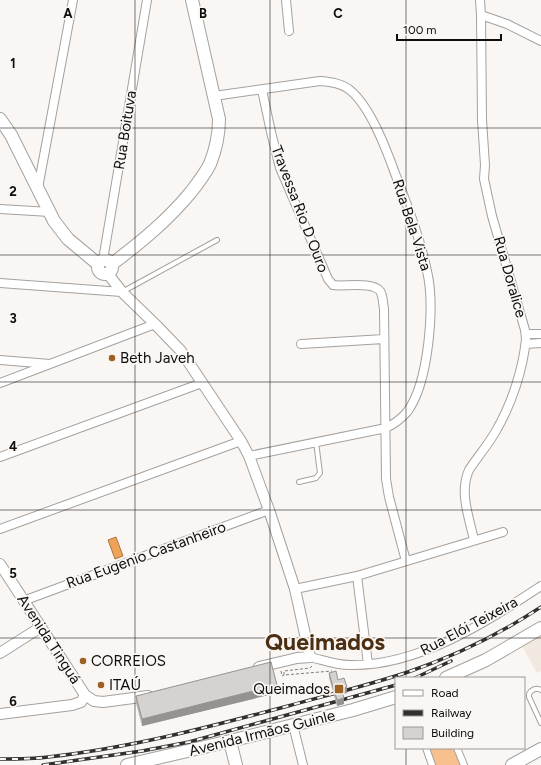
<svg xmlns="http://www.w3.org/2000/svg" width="541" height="765" viewBox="0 0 541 765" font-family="Figtree,sans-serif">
<rect width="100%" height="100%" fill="#f9f6f3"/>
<path fill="#f1e8e0" d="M541,634V671L537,673L522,646Z"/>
<path fill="#f7c08d" d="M426,748H457L464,765H432Z"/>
<path fill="#efa358" stroke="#ac7641" d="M116,537L123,556L115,559L108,540Z"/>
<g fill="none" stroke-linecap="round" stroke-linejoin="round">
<g stroke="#a4a19e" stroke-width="6">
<path id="service" d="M122,292L217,240
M299,482L316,478L320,473L316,442
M541,690C536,687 531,690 529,694V697L541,723"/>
</g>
<g stroke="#a4a19e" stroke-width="8">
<path id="pedestrian" d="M426,748L432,765
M457,748L464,765"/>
</g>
<g stroke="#a4a19e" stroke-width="10">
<path id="minor" d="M286,0L289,31
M481,15L507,24L541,41
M262,90L271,132L280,168L328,279L333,285C344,287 372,281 380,291C383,295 383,304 384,309L386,479L389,497L406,561
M214,96L320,81C330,82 342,83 351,91C371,108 387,151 396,176C408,207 420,238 427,271C435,305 429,383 407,412C401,419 394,424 386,428L249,456
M38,188L73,0
M0,209L50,212
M103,260L147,0
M0,283L122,292
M526,334H541
M301,344L384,339
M526,344L541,343
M0,360L50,364
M0,383L155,324
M0,457L202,383
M0,529L241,441
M474,540C469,517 459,492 469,470C478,456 489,444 497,429C512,403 523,369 526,339L525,330L492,216L484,179L485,165L482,120L481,15L480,0
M357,576L368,664
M295,589L357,576L503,532
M23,601L269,510
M310,657C323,660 336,665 349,665C418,667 486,622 541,586
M293,725L303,765"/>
</g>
<g stroke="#a4a19e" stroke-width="12">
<path id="tertiary" d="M108,274L122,292L155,324L181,351L241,441L249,456L269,510L295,589L310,657L297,658L259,667
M0,564L85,695L94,701L103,702L148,696
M0,653L41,627
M0,714L72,705L81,702L85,695"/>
</g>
<g stroke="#a4a19e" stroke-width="14">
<path id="secondary" d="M0,119L11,135L54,221L68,239L98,264
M98 267a7 7 0 1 1 14 0a7 7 0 1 1-14 0Z
M112,264C141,242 168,220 191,192C198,183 205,174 210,164C216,149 219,135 219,119L192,0
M446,678L486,660L541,628
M230,741L236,765
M127,765L230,741L353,710L396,697
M512,765L541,749"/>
</g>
<path stroke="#7e7c7a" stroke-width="1" stroke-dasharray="3 2" stroke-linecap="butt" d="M312,666L310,668L284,671V675L332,671
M281,671L282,676L284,675"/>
<use href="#service" stroke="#fff" stroke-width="4"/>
<use href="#pedestrian" stroke="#fff" stroke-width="6"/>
<use href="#minor" stroke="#fff" stroke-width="8"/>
<use href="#tertiary" stroke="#fff" stroke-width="10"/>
<use href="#secondary" stroke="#fff" stroke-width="12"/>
<g stroke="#31302e" stroke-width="3.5">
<path id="rail" d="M415,678L451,661
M0,759C16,759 33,759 48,757C130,748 209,727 288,706C328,695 369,685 408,672C455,656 500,634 541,607
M43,765L142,751L189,742L396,685"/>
</g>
<use href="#rail" stroke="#f9f6f3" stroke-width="2" stroke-dasharray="6" stroke-linecap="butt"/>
</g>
<path fill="#b7b5b3" d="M329,673L338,680L347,693L342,694L344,704L337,706L329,678Z
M277,693L142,726L136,703V696Z"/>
<path fill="#959392" d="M277,685V693L142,726V719Z
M347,687V693L341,694V689Z
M344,698V704L337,706V700Z"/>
<path fill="#d5d2d0" stroke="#959392" d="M271,662L277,685L142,719L136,696Z
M336,671L338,680L344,678L347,687L341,689L344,698L337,700L329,673Z"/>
<path fill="none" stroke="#0e0d0c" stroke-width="1" stroke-opacity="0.55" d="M135,0V765M270,0V765M406,0V678M0,128H541M0,255H541M0,382H541M0,510H541M0,638H541M406,748V765"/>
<g fill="#9d6223" stroke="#f9f6f3" stroke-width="1.5">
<circle cx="112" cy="358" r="4"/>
<circle cx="83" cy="661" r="4"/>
<circle cx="101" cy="685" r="4"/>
<rect x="334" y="684" width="10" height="10" rx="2"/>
</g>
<g text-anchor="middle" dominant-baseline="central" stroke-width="3.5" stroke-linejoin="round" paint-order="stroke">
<g font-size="15" fill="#0e0d0c" stroke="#f9f6f3">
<text transform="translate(125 130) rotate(-81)">Rua Boituva</text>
<text transform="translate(300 209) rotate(69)">Travessa Rio D Ouro</text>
<text transform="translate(412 225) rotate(72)">Rua Bela Vista</text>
<text transform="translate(510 277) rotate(74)">Rua Doralice</text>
<text transform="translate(146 555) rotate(-20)">Rua Eugenio Castanheiro</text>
<text transform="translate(469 626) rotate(-28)">Rua Elói Teixeira</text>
<text transform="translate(49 639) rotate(57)">Avenida Tinguá</text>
<text transform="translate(262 733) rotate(-14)">Avenida Irmãos Guinle</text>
</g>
<g font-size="15" fill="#0e0d0c" stroke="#f9f6f3" text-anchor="start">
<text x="120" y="358">Beth Javeh</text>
<text x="91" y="661">CORREIOS</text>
<text x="109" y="685">ITAÚ</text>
<text x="330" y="689" text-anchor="end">Queimados</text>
</g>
<g font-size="23" font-weight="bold" fill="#4c2f12" stroke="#f9f6f3">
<text x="325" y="642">Queimados</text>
</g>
</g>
<g font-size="13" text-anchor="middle" font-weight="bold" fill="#0e0d0c" stroke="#f9f6f3" stroke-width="3.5" stroke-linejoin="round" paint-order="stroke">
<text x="68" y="18">A</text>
<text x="203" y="18">B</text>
<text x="338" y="18">C</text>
<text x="13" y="68">1</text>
<text x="13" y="196">2</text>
<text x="13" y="323">3</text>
<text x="13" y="451">4</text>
<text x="13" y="578">5</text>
<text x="13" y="706">6</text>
</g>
<rect x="395" y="677" width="130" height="72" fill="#f9f6f3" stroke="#9b9997"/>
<rect x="403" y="690" width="20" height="6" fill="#ffffff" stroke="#9b9997"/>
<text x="431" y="697" font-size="12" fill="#0e0d0c">Road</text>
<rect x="403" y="710" width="20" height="6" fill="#31302e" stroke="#9b9997"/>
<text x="431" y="717" font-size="12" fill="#0e0d0c">Railway</text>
<rect x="403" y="727" width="20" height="12" fill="#d5d2d0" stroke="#9b9997"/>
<text x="431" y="737" font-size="12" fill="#0e0d0c">Building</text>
<path d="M397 34v6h104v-6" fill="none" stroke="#0e0d0c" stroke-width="2"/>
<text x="403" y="34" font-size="12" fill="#0e0d0c" stroke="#f9f6f3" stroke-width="3" paint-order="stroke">100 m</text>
</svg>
